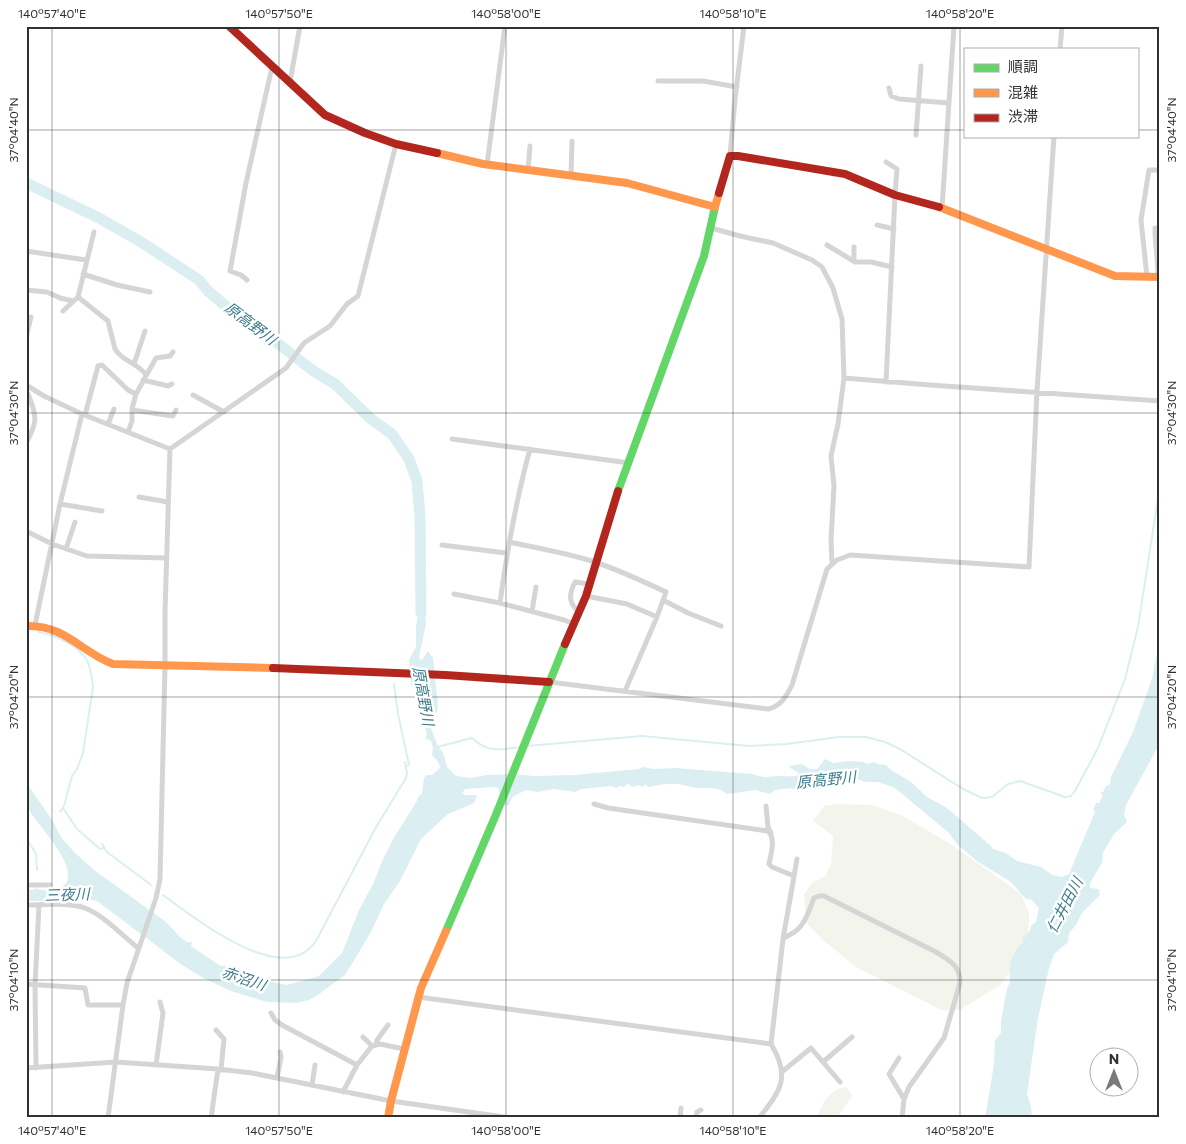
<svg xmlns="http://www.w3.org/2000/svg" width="1186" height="1144" viewBox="0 0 1186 1144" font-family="Commissioner,'Noto Sans JP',sans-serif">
<rect width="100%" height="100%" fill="#fff"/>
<path fill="#f3f5ed" d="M837,804L872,805L903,816L952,845L1021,894L1029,913L1028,934L1021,957L1000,985L960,1010H941L856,967L823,940L806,922L804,894L812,883L825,876L831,865L833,836L813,821L824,806Z
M847,1087L852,1096L837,1118H816C824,1103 828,1089 847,1087Z"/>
<path fill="#dbeef2" d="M419,592L425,613L426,624L419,657L420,660H422L428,651L433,658L438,706L437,711L434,714L431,713L428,705H425L428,711V720L437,744L444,755L447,767L456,776L471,778L486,775L514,774L534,776L574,775L639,769L643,767L654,769L675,768L753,774C765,779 768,776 780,776C786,776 791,777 797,776L798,772L790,768V766L802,764L810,769H817L825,759L833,763L850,761L863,762L868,764L875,762L877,764L886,765L891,770L911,782L927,797L947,808L990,845L993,849L1006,853L1017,861L1041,867L1052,875L1062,877L1069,874L1095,812L1093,810L1096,803H1099L1103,795L1100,793L1104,791L1105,787L1110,784L1111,777L1133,732L1153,676C1154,665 1156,657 1160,646V743L1126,805L1124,815L1127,822L1114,834L1103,853L1102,863L1090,883V888L1099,889L1100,895L1082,913L1076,925L1069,933L1068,942L1054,954L1049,968L1038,1018L1027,1094L1031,1107L1032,1118H986V1113L994,1064L995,1040L1001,1033V1022L1007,988L1010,983C1008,972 1012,948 1023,943L1022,938L1026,937L1025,935L1030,931L1031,926L1036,922L1039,908L1032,900L1026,899L1011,882L978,862L957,844L949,833L895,788L878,782H866L857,779L852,782L819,784L799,791L790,788L775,790L770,794L755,790L727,794L721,790L712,788H696L679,784H664L649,787L645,785L642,787L639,785L632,787L629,784L623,787L620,786L616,788L612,786L581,789L575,792L554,789L537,792L526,790L512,797L509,805L502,806L498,788L493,787L465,789L462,793L465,795H477L474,803L448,814L421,839L400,881L384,904L370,934L345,975L319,994L309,1000L297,1003L267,1002L231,991L205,979L182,965L97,901L66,896L40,901H26V890H34L35,888C39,890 48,891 53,891C59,890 63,887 66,883C78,863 35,824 27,806C24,800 26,789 26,782L54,823L61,837L74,852L94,870L166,922L180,937L187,942H192L191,946L219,965L233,968L259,979L287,985L319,976L342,953L359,910L373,884L381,864L393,839L417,801L418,797L422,794L424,778L427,775H432L440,768L439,763L432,755L433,748L431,741L425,738L427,734C421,716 426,698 411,685L409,660L416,647V626L419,611Z"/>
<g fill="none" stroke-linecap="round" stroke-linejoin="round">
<path stroke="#dbeef2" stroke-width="2" d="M38,632C55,635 73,643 84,656C90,662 92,678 93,687L83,753L77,769L72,776L64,806L60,812
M26,633H27
M394,684L398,714L409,765L406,766
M527,746L642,736L749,746L787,744L839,737H866L885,742L900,749L963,789L982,798L992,797L1008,784L1020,781L1065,797L1071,796L1075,791L1098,748L1125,679L1138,627L1160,485
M437,747L472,738C489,754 501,749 522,747
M63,808L77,829L100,849L104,848
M26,838L36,854L37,870
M102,844L107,852L151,885
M163,895C195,918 286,992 317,939L375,829L406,778L407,773L405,762"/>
<path stroke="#dbeef2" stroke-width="11" d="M26,183L99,218L141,242L199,280L208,291L235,314L275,341L312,370L335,384L371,419L392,434L409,459L417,481L420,516L421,613"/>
<path stroke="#d5d5d5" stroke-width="5" d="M1060,49L1062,26
M658,81H703L737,87
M290,82L300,26
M889,88L891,96L899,99L949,103
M916,135L921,66
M730,156L735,99L744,26
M886,162L897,169L895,195L886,382
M487,165L505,26
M528,170L530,146
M571,176L572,141
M942,208L954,26
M877,225L894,229
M711,228L740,236L773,243L812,260L822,267L833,288L842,319L844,378L838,424L831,456L834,486L831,540L832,564
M1155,228C1155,245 1158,260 1158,277
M827,245L855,262H871L892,267
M854,247V261
M26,251L86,260
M83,274L117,285L150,292
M1147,277L1141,220L1149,170H1159L1160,165
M247,280L241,275L230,271L246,183L272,67
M26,290L47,292L60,298L73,301
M78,297L94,232
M63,311L78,297L108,321L115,349C123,362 138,363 146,375
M26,338L31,317
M134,364L145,331
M844,378L930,385L1160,401
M143,380L168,386L172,384
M26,385L44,396L82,414L170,449L286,368L304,343L330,326L347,304L358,296L396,144
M193,395L224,412
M132,410L173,416L176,410
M85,415L98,366L102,365L128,390L136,394
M108,424L114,409
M128,432L132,421V409L136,394L156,358L170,356L173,352
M452,439L629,463
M26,443C38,422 37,416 28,394
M139,497L168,502
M60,504L102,511
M26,531L52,544L87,556L166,558
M509,542C537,548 567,553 595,562C619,570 642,581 666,592L657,617L625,691
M442,545L506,553
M66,549L75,522
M454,594L500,603L564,620L574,624
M586,596L627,604L657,617
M663,600L688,613L721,626
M500,603C507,551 516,500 530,449
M532,611L536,587
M579,612C568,603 569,594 575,582L589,584
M35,625L60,504L82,414
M549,682L768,709C781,706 786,697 792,685L827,569L837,560L850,555L1029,567L1037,391L1054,136
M594,804L608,808L768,831C776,838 771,854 769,864L772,867L794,876
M766,806L768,827L771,833
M26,885H50
M26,905C43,905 70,902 85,908C103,915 123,936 138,948
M783,939C788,935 793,934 797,930C806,922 809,910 814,898L819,896H824L936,952C949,960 961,966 960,983L944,1038L909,1087L904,1099
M26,984L85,988L88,1005H123
M418,997L771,1044L783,939L797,859
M271,1013L275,1020L282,1025L357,1065
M216,1030L224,1039L221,1070
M363,1037L372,1046
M376,1044L377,1040L388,1025
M899,1058L889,1074L904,1099L902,1118
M823,1062L852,1037
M156,1065L163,1013L160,1002
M26,1068L116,1062L218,1069L252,1073L391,1101L511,1118
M36,1068L35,985L39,905
M783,1071L811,1048L840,1082
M277,1078L281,1057L280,1052
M312,1085L315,1065
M343,1092L357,1065L372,1046L380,1044L404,1049
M108,1118L123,1005L127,983L156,898L160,879L165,666V612L170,449
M211,1118L218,1069
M680,1118L681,1108
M696,1118L697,1112L701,1110
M759,1118C781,1090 791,1077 771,1044"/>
<path stroke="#63d668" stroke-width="8" d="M618,491L704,256L715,207
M446,931L495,817L565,644"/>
<path stroke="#ff974d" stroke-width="8" d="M437,153L483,164L627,183L715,207L719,193
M939,207L1115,276L1160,277
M26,626C66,625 79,651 113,664L273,668
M388,1118L391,1101L421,988L446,931"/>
<path stroke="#b3261e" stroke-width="8" d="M229,26L325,115L365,133L396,144L437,153
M719,193L730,156H738L845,174L895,195L939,207
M565,644L586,596L618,491
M273,668L445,675L549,682"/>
</g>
<path fill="none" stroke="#313131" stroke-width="1" stroke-opacity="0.45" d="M52,26V1118M279,26V1118M506,26V1118M733,26V1118M960,26V1118M26,130H965M1137,130H1160M26,413H1160M26,697H1160M26,980H1160"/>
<g text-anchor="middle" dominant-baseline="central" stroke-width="5" stroke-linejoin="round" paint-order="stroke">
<g font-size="15" font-style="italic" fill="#3c7b8c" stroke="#fff">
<text transform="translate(251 323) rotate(37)">原高野川</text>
<text transform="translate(424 696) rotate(80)">原高野川</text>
<text transform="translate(826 779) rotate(-6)">原高野川</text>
<text transform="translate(67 894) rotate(-2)">三夜川</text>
<text transform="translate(1064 905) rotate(-62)">仁井田川</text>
<text transform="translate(244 978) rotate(19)">赤沼川</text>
</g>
</g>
<rect width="1186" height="1144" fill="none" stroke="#ffffff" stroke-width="55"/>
<rect x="964" y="48" width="175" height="90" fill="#ffffff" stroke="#adadad"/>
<rect x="974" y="64" width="25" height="8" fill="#63d668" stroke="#adadad"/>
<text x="1008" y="72" font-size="15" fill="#313131">順調</text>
<rect x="974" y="89" width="25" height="8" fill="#ff974d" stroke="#adadad"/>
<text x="1008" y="98" font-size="15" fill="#313131">混雑</text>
<rect x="974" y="114" width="25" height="8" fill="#b3261e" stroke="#adadad"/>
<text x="1008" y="122" font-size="15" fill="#313131">渋滞</text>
<g transform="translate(1114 1072)"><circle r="24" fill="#ffffff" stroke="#adadad"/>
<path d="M0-4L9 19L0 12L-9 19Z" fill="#797979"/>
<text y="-8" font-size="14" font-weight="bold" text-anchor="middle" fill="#313131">N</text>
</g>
<rect x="28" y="28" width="1130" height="1088" fill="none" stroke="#313131" stroke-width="2"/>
<g font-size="12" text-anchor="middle" fill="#313131">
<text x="52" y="18">140°57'40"E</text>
<text x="279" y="18">140°57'50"E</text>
<text x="506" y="18">140°58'00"E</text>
<text x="733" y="18">140°58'10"E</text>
<text x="960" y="18">140°58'20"E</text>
<text transform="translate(14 130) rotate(-90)" y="4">37°04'40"N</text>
<text transform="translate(1172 130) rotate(-90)" y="4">37°04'40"N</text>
<text transform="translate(14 413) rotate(-90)" y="4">37°04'30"N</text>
<text transform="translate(1172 413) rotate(-90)" y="4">37°04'30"N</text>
<text transform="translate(14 697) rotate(-90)" y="4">37°04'20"N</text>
<text transform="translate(1172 697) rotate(-90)" y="4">37°04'20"N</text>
<text transform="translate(14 980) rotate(-90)" y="4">37°04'10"N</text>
<text transform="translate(1172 980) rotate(-90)" y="4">37°04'10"N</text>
<text x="52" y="1135">140°57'40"E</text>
<text x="279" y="1135">140°57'50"E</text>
<text x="506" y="1135">140°58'00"E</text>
<text x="733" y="1135">140°58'10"E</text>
<text x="960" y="1135">140°58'20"E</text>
</g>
</svg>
